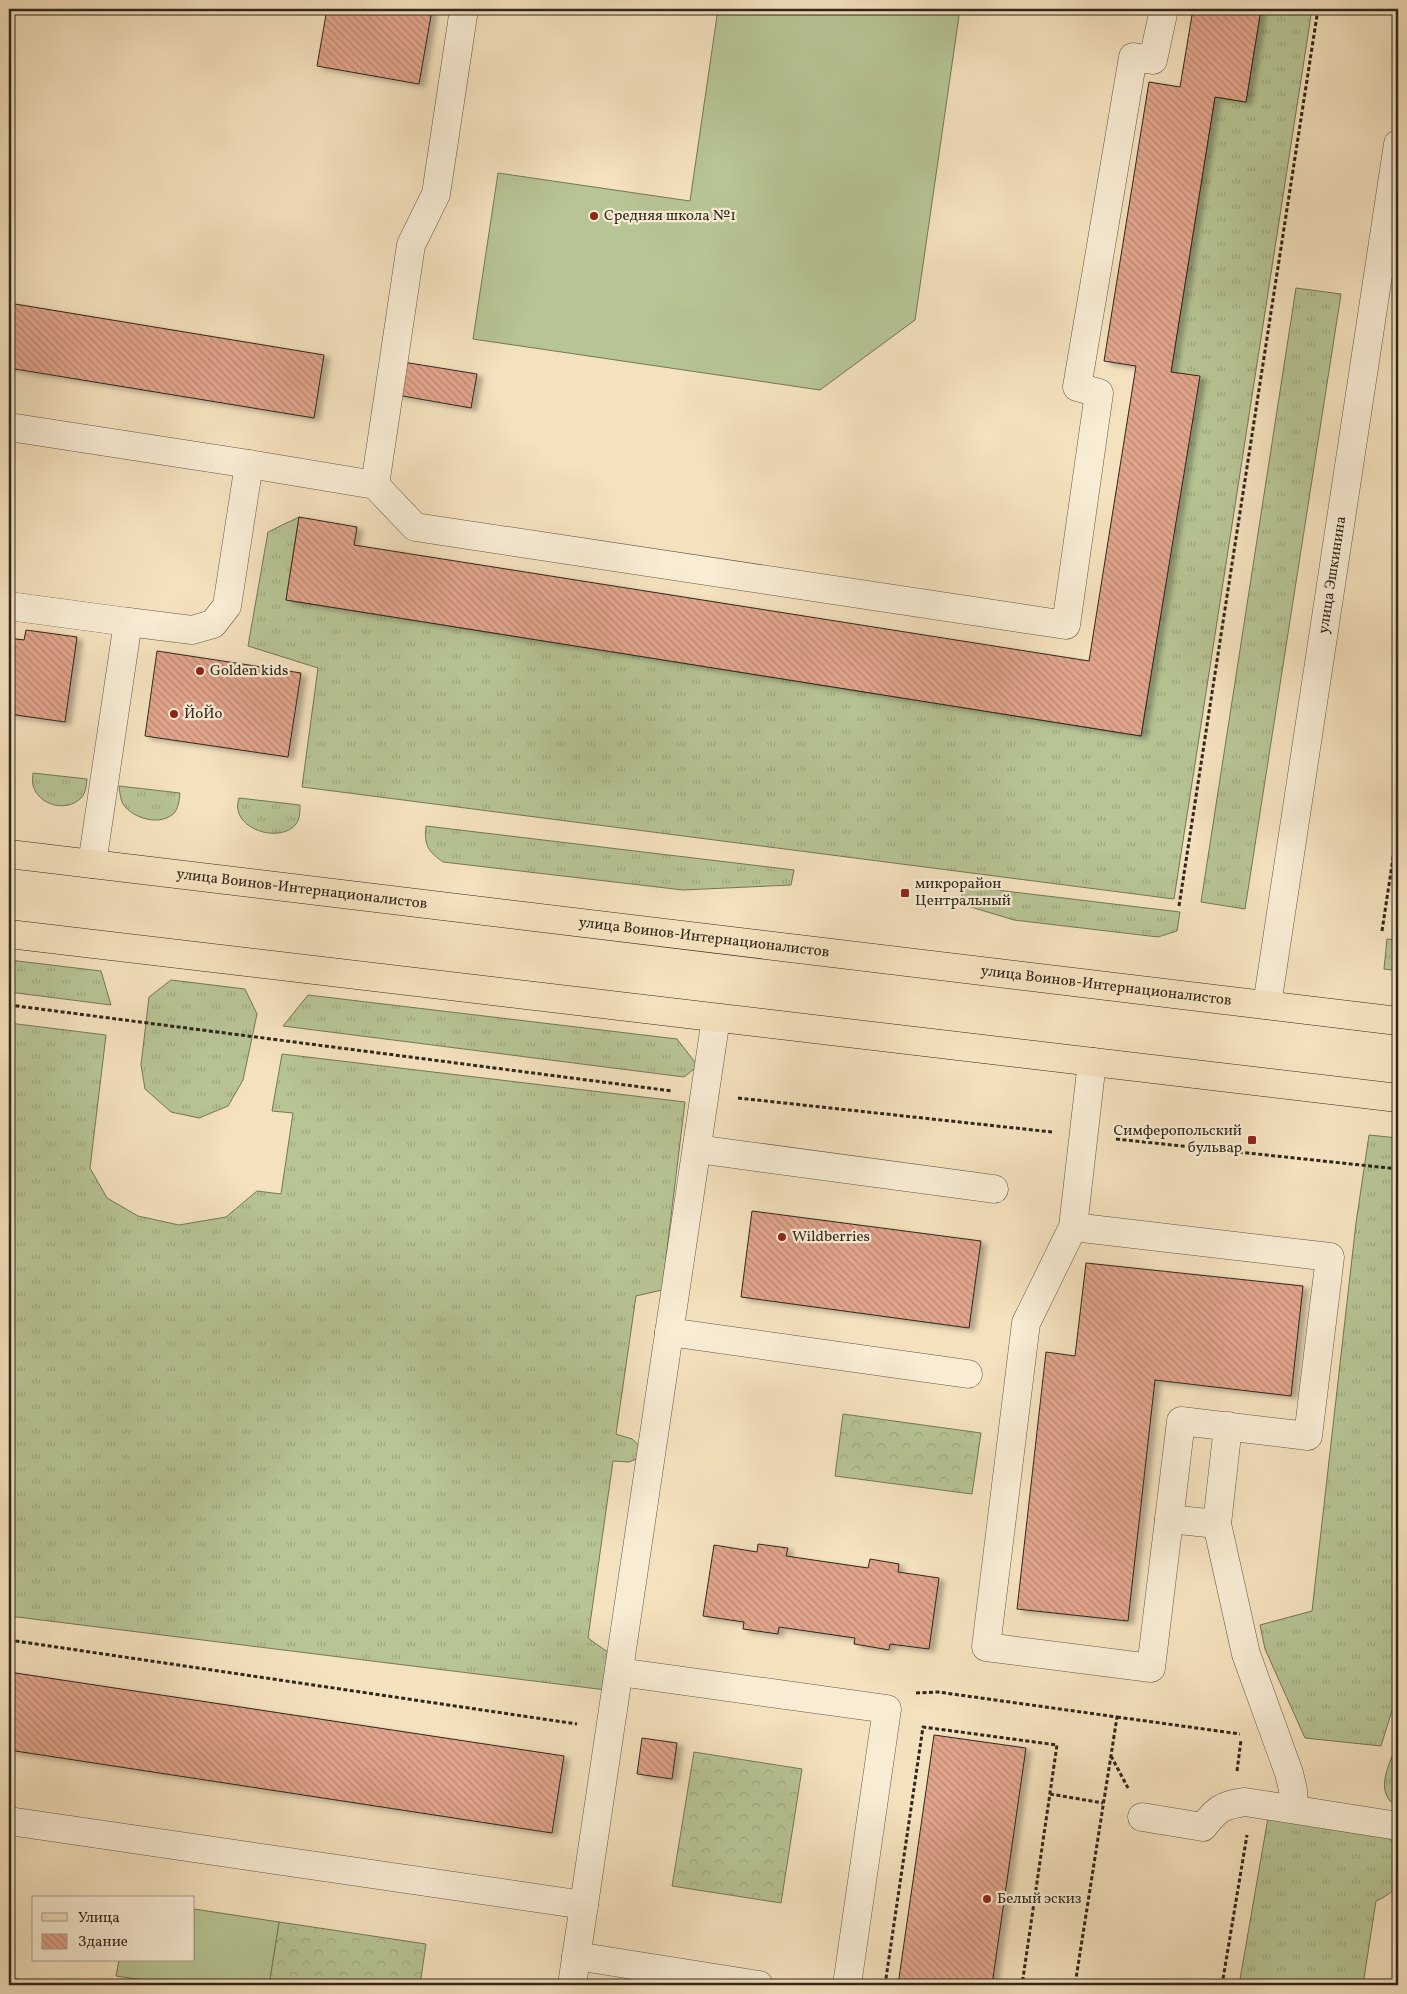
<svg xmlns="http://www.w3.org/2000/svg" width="1407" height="1994" viewBox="0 0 1407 1994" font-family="Vollkorn,serif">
<defs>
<pattern id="grass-tufts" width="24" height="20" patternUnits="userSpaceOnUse" patternTransform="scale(1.25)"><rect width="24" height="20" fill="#b7c494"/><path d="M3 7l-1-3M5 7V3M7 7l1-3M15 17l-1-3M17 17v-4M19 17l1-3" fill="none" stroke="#9ea87f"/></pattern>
<pattern id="forest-crowns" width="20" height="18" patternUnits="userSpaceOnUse" patternTransform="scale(1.25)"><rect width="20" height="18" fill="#b7c494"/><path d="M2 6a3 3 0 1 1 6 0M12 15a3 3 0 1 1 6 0" fill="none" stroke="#9ea87f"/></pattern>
<pattern id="building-back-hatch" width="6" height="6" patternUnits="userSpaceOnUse" patternTransform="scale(1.25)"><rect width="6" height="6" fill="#e2a58c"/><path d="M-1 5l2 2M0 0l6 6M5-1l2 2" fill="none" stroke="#b88672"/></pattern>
<filter id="shadow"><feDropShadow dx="5.5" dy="3" stdDeviation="2.5" flood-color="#0004"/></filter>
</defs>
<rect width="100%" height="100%" fill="#f4e1bd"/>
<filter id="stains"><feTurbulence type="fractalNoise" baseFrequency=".004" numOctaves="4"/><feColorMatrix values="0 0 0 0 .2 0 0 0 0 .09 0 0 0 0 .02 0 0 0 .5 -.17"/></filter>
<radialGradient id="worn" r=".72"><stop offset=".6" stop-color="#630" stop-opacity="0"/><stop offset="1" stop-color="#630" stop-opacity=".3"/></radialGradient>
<path fill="url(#grass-tufts)" stroke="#737658" d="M1261,9H1312L1174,899L302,787L318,668L248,646L268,532L299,517L286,600L1141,736L1199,377L1171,372L1215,97L1246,102Z
M1296,288L1341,294L1245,909L1201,902Z
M33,773L87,779C86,786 86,793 81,798C66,813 38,805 33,785C32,781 33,776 33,773Z
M119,786L180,793C179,800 179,806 175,812C162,827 133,819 123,804C120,799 120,792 119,786Z
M239,798L300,805C300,812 300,819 296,824C282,842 242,832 238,810C237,806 238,802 239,798Z
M426,826L794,870L791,885L683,890L443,862C428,851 424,846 426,826Z
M963,886L1180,912L1177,931L1158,937L1014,920L961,904Z
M1387,939L1398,940V971L1384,969Z
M9,960L101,971L111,1005L9,992Z
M171,980L245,989L257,1014L243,1080L228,1106L199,1118L171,1112L145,1089L141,1065L149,997Z
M308,995L677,1039L698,1066L684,1077L283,1026Z
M9,1023L106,1035L90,1168L107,1198L138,1216L179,1225L226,1217L257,1191L281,1194L293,1113L272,1111L282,1054L685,1102L662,1290L636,1296L616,1434L632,1439L641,1447L639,1458L629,1462L613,1461L588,1638L609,1653L606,1690L9,1616Z
M1369,1135L1398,1138V1691L1381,1746L1305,1738L1265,1649L1260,1625L1312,1611L1356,1223Z
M1398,1742V1807C1372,1793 1390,1763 1398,1742Z
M1268,1818L1386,1836L1398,1847C1398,1875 1406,1888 1376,1901L1363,1985H1239Z"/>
<path fill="url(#forest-crowns)" stroke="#737658" d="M843,1414L981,1433L972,1494L835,1476Z
M694,1752L802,1769L781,1903L672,1886Z
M279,1922L426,1944L420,1985H269Z"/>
<path fill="#b7c494" stroke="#737658" d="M718,9H960L915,320L820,390L473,339L498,173L690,201Z
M194,1909L279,1922L269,1985H176L116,1976L119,1960H194Z"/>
<path fill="url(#building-back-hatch)" stroke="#2f271d" filter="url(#shadow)" d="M327,9H423L432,10L419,84L317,66Z
M1193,9H1261L1246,102L1215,97L1171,372L1200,376L1141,736L286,600L299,517L357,527L354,545L1089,661L1136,366L1104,361L1149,82L1180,87Z
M9,303L324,355L314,418L9,368Z
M403,362L477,374L471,408L397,395Z
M26,630L77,637L65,722L9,714V638L24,640Z
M157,651L301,673L288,757L145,736Z
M752,1211L981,1241L969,1328L741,1297Z
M1086,1263L1303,1286L1291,1396L1155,1380L1128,1621L1017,1609L1046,1352L1075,1356Z
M758,1544L788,1548L786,1556L868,1568L870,1559L899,1564L898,1572L939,1578L929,1649L890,1644L889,1650L872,1647L854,1644L855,1638L779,1627L778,1634L743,1629L744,1622L703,1616L714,1545L757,1552Z
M9,1672L564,1756L552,1833L9,1750Z
M934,1735L1026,1748L992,1985H898Z
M642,1738L677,1743L672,1779L637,1774Z"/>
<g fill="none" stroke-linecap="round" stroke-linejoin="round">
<g stroke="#605645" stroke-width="29">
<g id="minor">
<path d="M9,427L249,464"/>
<path d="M375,485L411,245L436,194L464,9"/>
<path d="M9,606L128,622"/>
<path d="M92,864L128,622L192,630L213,624L227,606L249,464L375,485L415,527L1066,625L1099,393L1077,387L1133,57L1153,60L1164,9"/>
<path id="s1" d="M1267,1005L1398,144"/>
<path d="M697,1149L994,1189"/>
<path d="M1073,1227L1330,1257L1308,1436L1181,1421L1151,1668L986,1647L1026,1323L1073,1227L1092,1062"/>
<path d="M669,1332L968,1374"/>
<path d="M1169,1519L1217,1524L1228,1426"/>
<path d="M1217,1524L1246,1654L1289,1773L1293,1790L1294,1808"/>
<path d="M619,1672L887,1709L847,1985"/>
<path d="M1142,1817L1203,1827C1217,1809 1222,1805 1245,1802L1398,1826"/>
<path d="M9,1821L584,1905"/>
<path d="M576,1956L759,1985"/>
<path d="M572,1985L716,1018"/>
</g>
</g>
<g stroke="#2f271d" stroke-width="29">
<g id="major">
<path id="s2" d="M9,854L1398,1021"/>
<path d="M9,934L1398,1098"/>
</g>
</g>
<path stroke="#2f271d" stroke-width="3" stroke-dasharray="4 2.5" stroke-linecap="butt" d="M1179,906L1318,9
M1382,931L1398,825
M9,1005L672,1091
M738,1098L1052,1132
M1116,1139L1398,1169
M9,1640L577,1724
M916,1693L938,1692L1117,1717L1075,1985
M1117,1717L1240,1734
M1111,1756L1128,1788
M1237,1771L1241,1740
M1050,1794L1103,1803
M9,1979L51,1985
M885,1985L923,1727L1057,1745L1022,1985
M1222,1985L1247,1835"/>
<use href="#minor" stroke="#f8ecd4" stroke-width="28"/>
<use href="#major" stroke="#f4e1bd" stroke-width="28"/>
</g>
<g fill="#8f2418" stroke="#f8ecd4" stroke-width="2">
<circle cx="594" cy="216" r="5"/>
<circle cx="200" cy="671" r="5"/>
<circle cx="174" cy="714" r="5"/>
<rect x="900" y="888" width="10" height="10" rx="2.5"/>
<rect x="1247" y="1135" width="10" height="10" rx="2.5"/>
<circle cx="782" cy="1237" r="5"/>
<circle cx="987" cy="1899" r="5"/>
</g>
<g text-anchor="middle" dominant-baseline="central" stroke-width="4.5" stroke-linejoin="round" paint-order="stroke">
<g font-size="15" fill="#2f271d" stroke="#f8ecd4" text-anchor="start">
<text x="604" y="216">Средняя школа №1</text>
<text x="210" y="671">Golden kids</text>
<text x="184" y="714">ЙоЙо</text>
<text x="915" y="884">микрорайон<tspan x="915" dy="17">Центральный</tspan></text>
<text x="1242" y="1131" text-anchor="end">Симферопольский<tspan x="1242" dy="17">бульвар</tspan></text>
<text x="792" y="1237">Wildberries</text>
<text x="997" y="1899">Белый эскиз</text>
</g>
<g font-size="15" fill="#2f271d" stroke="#f8ecd4">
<text stroke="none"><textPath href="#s1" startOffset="435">улица Эшкинина</textPath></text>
<text stroke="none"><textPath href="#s2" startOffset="295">улица Воинов-Интернационалистов</textPath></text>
<text stroke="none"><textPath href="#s2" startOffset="700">улица Воинов-Интернационалистов</textPath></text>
<text stroke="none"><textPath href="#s2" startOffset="1105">улица Воинов-Интернационалистов</textPath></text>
</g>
</g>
<rect width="1407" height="1994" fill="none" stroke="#f4e1bd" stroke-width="30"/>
<rect x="10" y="10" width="1387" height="1974" fill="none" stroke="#2f271d" stroke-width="2.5"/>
<rect x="15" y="15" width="1377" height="1964" fill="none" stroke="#2f271d"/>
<rect x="32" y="1896" width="162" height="65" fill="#f8ecd4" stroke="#a89d8b"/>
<rect x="42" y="1913" width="25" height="8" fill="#f4e1bd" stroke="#a89d8b"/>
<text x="78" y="1922" font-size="15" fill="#2f271d">Улица</text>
<rect x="42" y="1934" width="25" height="15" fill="url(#building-back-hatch)" stroke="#a89d8b"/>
<text x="78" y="1946" font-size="15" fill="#2f271d">Здание</text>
<rect width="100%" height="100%" filter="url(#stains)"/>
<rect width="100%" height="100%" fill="url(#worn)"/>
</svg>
